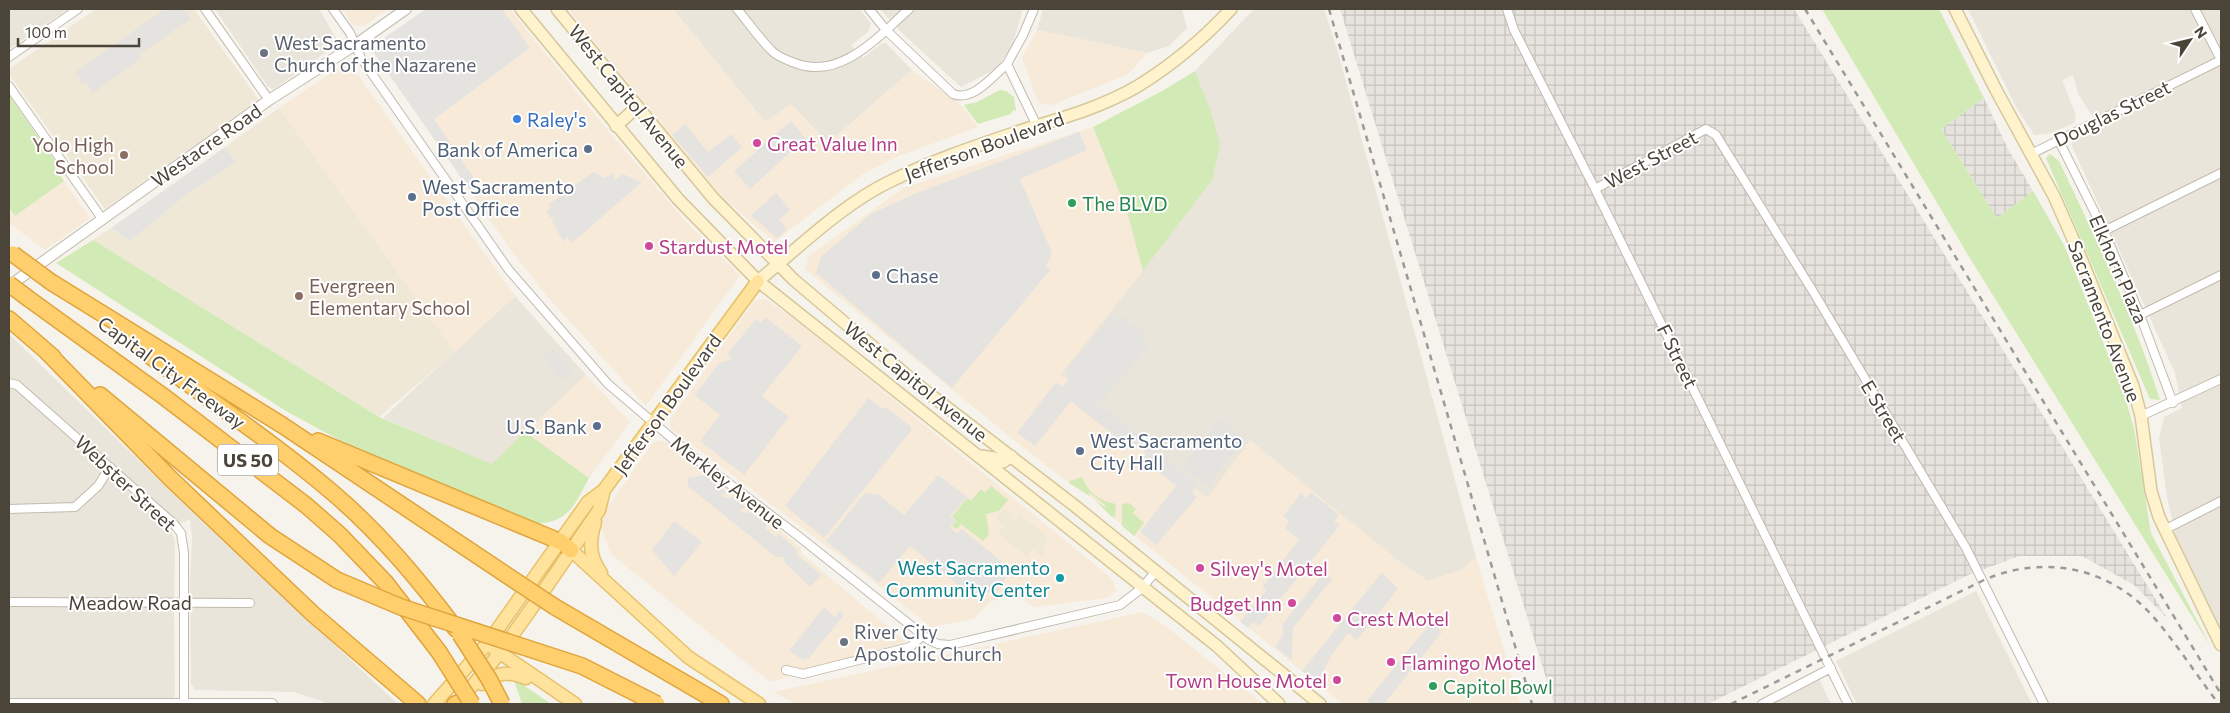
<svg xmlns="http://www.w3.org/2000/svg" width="2230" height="713" viewBox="0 0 2230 713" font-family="Commissioner,sans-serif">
<defs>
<pattern id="industrial-grid" width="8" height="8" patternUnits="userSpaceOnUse" patternTransform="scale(1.25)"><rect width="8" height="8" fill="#e6e2dd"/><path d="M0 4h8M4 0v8" fill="none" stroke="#c7c3be"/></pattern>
</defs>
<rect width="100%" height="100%" fill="#f6f3ec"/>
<path fill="#eae5da" d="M9,9H68L9,49Z
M215,9H319L339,43L274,89L268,87Z
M673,9H859L871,23L868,32L851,45L863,58L881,44L886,43L912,70L828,143L791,104L766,123Z
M880,9H1023L1012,46L997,68L961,87L904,35Z
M1043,9H1182L1187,28L1169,46L1147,53L1037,30Z
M1254,9H1324L1337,49L1476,557L1462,570L1428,581L1403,564L1207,498L1060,374L1143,271L1212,180L1210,109L1195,71Z
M1968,9H2221V633L2176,538L2167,497L2159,438L2164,417L2182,408L2175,373L2071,144L2076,137L2099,126L2078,94L2073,75L2062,80L2076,115L2074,123L2052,133L2034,135L2016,107Z
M515,296L586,375L492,465L383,418Z
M9,334L197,517L398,704H326L322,701L293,692L195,690L191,683L190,580L192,537L190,519L170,529L175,541L174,615L175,704H9Z
M1976,591L2032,704H1857L1836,661Z
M1819,679L1831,704H1771Z"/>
<path fill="#f7ead8" d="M342,9H388L364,26L353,25Z
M426,9H510L599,120L686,222L740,275L646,406L548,297L513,253L374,53L377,43Z
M568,9H673L765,122L791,104L828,143L912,70L961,105L978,127L901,155L863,174L774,242L720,195Z
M1037,30L1147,53L1128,74L1052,105L1040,104L1034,91L1022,58Z
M342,65L353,68L515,296L455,352L279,108Z
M1093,127L1126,208L1143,271L1061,374L1207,498L1250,440L1403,564L1428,581L1462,570L1476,557L1520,704H1343L1113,518L1092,498L1068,482L1010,437L805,269L809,256L903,188Z
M53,166L90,218L45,250L9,223V197Z
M765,299L795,319L1111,578L1117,591L1107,598L1034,607L1019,597H1010L991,601L974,619L931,627L864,574L671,429L670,420L754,301Z
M586,375L630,422L589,478L525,432Z
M659,440L671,444L789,538L801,548V553L906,642L770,682L611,554L598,521L652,444Z
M1143,612L1168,628L1263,704H795L774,692Z"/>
<path fill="url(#industrial-grid)" d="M1340,9H1794L2167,618L2134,585L2082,556H2019L1966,576L1708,704H1554Z
M1984,98L2008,149L2033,191L1997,218L1941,129Z"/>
<path fill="#efe8d6" d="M96,9H194L259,100L105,209L9,74V69Z
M279,108L455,352L379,417L93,240L111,228L130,241L186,195L235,162L225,147Z
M1004,509L1013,516L1011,519L1014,521L1020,514L1049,538L1042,548L1045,551L1042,556L1033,549L1027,557L998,533L1004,526L996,519Z"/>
<path fill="#d2eab5" d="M1822,9H1939L1984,98L1941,129L1997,218L2033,191L2064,245L2124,394L2134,428L2151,533L2211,647L1968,255Z
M1195,71L1210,109L1220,144L1212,180L1143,271L1126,208L1093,127L1164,90Z
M1000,90L1006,91L1014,97L1016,111L1013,110L1011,114L978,124L964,105L977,102Z
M9,95L57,164L59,170L54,167L64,181L15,216L9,207Z
M2050,154L2059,161C2095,237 2135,319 2160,400L2150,399L2046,158Z
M93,240L379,417L492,464L525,432L589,478C574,505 571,520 538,524L354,448L286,411L56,263Z
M1082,477C1088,492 1099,501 1116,504L1115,517H1112L1096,501L1105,507L1106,506L1089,492L1090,496L1069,483L1070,481Z
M991,486L1008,500L999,511L986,514L989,534L983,541L961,524L957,529L952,526L956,521L952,517L967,498L971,501L981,489L985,493Z
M1129,503L1136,509L1133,513L1144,523L1134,536L1122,526V504Z
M513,678L551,704H522Z"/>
<path fill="#e5e3e0" d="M165,9H184L191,19L140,54L142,58L93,93L86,82L83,84L75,72Z
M426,9H502L530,48L434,119L478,184L470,190L374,53L377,43Z
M791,121L808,141L795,148L750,189L734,171Z
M685,124L708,152L731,134L742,147L708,177L672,135Z
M1079,132L1087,150L1020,179L1052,253L1046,267L1051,269L952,388L816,273L821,257L871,214L914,194Z
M225,147L236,162L186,195L130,241L111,228Z
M593,172L605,178L613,173L615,180L623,174L642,182L572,243L567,237L564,242L552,222L555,216L551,218L546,212L552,207L548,205Z
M776,193L790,210L779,220L787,229L777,238L751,215Z
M1111,316L1118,320L1122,316L1145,334L1141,339L1149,345L1101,402L1096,398L1095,400L1198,484L1192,493L1197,497L1156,545L1140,532L1176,486L1143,459L1147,454L1124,435L1119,440L1071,401L1035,446L1017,433L1056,382L1062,387L1070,377L1065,372Z
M765,317L802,346L762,396L789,417L744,475L700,441L720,415L695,395L719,363L732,360L727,354L756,319L761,323Z
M553,348L574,371L563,381L542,358Z
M868,398L883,409L886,407L911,427V431L824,538L785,506Z
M1219,419L1245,439L1207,486L1182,466Z
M706,475L727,493L721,495L725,498L733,497L746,508L739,510L743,513L750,512L767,524L765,528L776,537L779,534L797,550V555L822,575L810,587L785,563L783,557H776L688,486L687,478Z
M938,475L967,497L950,517L955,521L950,528L957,533L962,529L1002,562L998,568L1005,577L1004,584L999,590L985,593L983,600L971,595L910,546L879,583L826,541L865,493L879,495L904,515Z
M1311,492L1339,515L1334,521L1340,525L1259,626L1253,622L1248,628L1240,622L1266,591L1262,587L1299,540L1285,528L1289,521L1283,516L1301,493L1306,498Z
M674,521L702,542L674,576L652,550Z
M1324,572L1332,579L1293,628L1292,660L1275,647L1284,633L1282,625Z
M1382,572L1398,589L1357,640L1348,633L1331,656L1317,684L1302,671Z
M824,607L835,617L839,611L844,615L809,658L803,660L789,651Z
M1431,622L1442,632L1384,704H1371L1367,701Z"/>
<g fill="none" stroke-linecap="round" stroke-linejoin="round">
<g stroke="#c2bbae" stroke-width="10">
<path id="minor" d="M205,9L269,100
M333,9L350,33L361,58L508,269L608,384L695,458L797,535L929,640L938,644L950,645L1120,605L1142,588L1155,572
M737,9C748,22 759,38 771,50C777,57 787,60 795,63C840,81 879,36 909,9
M869,9L886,30L953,94C973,102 993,76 1007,64
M1034,9L1023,35L1007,64L1037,126
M1507,9L1514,30L1595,189L1848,704
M2195,9L2221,60
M9,57L78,9
M9,86L103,220
M2058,139L2104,231L2140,315L2173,403
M2031,154L2221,60
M1595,189L1706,129L1716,135L1814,293L1966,548L2044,704
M2104,231L2221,173
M2140,315L2221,275
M9,383L17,385L174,524L181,533L184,553V704
M2141,416L2221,379
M9,509L75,507L98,486L110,467
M2164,530L2221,501
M9,602L250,603
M786,670L803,674L910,647L922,636
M1762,704L1831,668"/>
</g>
<g stroke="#c2bbae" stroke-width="12">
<path id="tertiary" d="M9,286L269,100L355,45L406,9
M9,704H272"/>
</g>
<g stroke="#d6c79b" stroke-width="14">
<path id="secondary" d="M521,9L678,199L758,281L1217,646L1279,704
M557,9L713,198L794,280L923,389L1075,506L1320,704
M1955,9L1996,90L2054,196L2076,246L2133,386L2141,416L2151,491L2159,517L2221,645
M616,126L637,107
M758,281C798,248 844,203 891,181C935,159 982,144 1029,128C1066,117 1104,106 1138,86C1172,65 1204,38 1231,9
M981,456L994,458L1003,462L1011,456"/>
</g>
<g stroke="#e6c16a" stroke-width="15">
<path id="primary" d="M595,522C589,542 589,556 601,573
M571,550L688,657L759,704
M493,648L575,704
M482,684C497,672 509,671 526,678
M461,699L499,654L536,602L599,510L604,490
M434,704L487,644L588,502L604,490L758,281"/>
</g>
<g stroke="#e0a43c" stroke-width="18">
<path id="motorway" d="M51,282L282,425L517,582
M29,299L163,396L307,506L340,535L386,583L439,652
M9,319L53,357
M138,347C203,396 271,440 333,493C380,533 419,580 456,629
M45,350L171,479L313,614L418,704
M100,395L270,536L337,580
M318,441L561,542L571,550
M555,607L721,704
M455,704L458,703"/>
</g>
<use href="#minor" stroke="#fff" stroke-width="8"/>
<use href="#tertiary" stroke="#fff" stroke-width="10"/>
<use href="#secondary" stroke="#fff3cd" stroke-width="11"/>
<use href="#primary" stroke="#ffe39c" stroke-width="12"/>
<use href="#motorway" stroke="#ffcf6e" stroke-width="15"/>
<path stroke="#9a9a9a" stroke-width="2.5" stroke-dasharray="6 6" stroke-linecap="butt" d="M1329,9L1532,704
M1805,9L2221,694
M1731,704L1984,580C2039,556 2100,565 2144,607C2171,634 2195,674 2219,704"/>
<g stroke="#e0a43c" stroke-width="18" stroke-linecap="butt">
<path id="motorway-bridge" d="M13,254L51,282
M9,284L29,299
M337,580L401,607L582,666L657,704
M517,582L555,607
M460,634L489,679L502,704
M439,652L472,704"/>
</g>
<use href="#motorway-bridge" stroke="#ffcf6e" stroke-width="15"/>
</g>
<g fill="#6b7280" stroke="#fff" stroke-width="2">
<circle cx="264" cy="53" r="5"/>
<circle cx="844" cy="642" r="5"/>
</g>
<circle fill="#3f7fe0" stroke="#fff" stroke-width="2" cx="517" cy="119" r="5"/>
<g fill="#d1479c" stroke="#fff" stroke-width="2">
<circle cx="757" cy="143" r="5"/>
<circle cx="649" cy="246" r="5"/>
<circle cx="1200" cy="568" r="5"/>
<circle cx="1292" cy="603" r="5"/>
<circle cx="1337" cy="618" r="5"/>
<circle cx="1391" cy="662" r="5"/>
<circle cx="1337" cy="680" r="5"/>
</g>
<g fill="#5c6f8a" stroke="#fff" stroke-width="2">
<circle cx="588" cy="149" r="5"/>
<circle cx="412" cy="197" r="5"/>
<circle cx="876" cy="275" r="5"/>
<circle cx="597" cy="426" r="5"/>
<circle cx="1080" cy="451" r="5"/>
</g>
<g fill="#8d6e63" stroke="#fff" stroke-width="2">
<circle cx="124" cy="155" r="5"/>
<circle cx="299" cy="296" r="5"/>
</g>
<g fill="#2e9e5b" stroke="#fff" stroke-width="2">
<circle cx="1072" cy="203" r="5"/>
<circle cx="1433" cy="686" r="5"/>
</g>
<circle fill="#0f9aa8" stroke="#fff" stroke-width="2" cx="1060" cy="578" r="5"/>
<g text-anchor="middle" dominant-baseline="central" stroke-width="4" stroke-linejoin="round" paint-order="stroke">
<rect fill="#fff" stroke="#817c74" stroke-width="1" x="218" y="444.5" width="60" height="31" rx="4"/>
<g font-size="18" font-weight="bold" fill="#4b4439">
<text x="248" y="460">US 50</text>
</g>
<g font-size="19" fill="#5b616d" stroke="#fff" text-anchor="start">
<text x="274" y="42">West Sacramento<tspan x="274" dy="22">Church of the Nazarene</tspan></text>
<text x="854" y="631">River City<tspan x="854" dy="22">Apostolic Church</tspan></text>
</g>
<g font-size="19" fill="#4b4439" stroke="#fff">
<text transform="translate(629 96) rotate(51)">West Capitol Avenue</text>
<text transform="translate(2112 113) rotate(-26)">Douglas Street</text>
<text transform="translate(206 145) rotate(-35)">Westacre Road</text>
<text transform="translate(984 146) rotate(-20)">Jefferson Boulevard</text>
<text transform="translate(1651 159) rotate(-28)">West Street</text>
<text transform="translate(2119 269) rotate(66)">Elkhorn Plaza</text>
<text transform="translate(2105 321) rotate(69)">Sacramento Avenue</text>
<text transform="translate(1678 356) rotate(64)">F Street</text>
<text transform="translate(172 372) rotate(36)">Capital City Freeway</text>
<text transform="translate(916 381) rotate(39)">West Capitol Avenue</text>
<text transform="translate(667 404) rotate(-54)">Jefferson Boulevard</text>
<text transform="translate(1884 411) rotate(59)">E Street</text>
<text transform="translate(728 482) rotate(38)">Merkley Avenue</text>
<text transform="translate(126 483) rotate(43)">Webster Street</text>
<text x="130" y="602">Meadow Road</text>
</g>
<g font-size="19" fill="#366cbe" stroke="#fff" text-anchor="start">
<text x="527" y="119">Raley's</text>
</g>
<g font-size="19" fill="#b23c85" stroke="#fff" text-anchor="start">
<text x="767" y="143">Great Value Inn</text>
<text x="659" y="246">Stardust Motel</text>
<text x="1210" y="568">Silvey's Motel</text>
<text x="1282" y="603" text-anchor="end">Budget Inn</text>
<text x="1347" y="618">Crest Motel</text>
<text x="1401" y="662">Flamingo Motel</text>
<text x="1327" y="680" text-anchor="end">Town House Motel</text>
</g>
<g font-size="19" fill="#785e54" stroke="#fff" text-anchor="end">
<text x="114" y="144">Yolo High<tspan x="114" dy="22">School</tspan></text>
<text x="309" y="285" text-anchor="start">Evergreen<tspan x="309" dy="22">Elementary School</tspan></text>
</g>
<g font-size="19" fill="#4e5e75" stroke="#fff" text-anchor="start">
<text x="578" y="149" text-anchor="end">Bank of America</text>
<text x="422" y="186">West Sacramento<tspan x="422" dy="22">Post Office</tspan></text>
<text x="886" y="275">Chase</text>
<text x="587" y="426" text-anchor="end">U.S. Bank</text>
<text x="1090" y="440">West Sacramento<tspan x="1090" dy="22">City Hall</tspan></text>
</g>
<g font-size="19" fill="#27864d" stroke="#fff" text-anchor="start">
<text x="1082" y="203">The BLVD</text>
<text x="1443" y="686">Capitol Bowl</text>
</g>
<g font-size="19" fill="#0d838f" stroke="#fff" text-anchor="end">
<text x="1050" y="567">West Sacramento<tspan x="1050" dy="22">Community Center</tspan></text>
</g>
</g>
<rect width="2230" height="713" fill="none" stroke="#4b4439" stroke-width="20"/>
<g transform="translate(2190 40) rotate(55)" stroke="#ffffff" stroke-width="4" paint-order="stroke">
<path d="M0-4L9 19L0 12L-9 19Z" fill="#4b4439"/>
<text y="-8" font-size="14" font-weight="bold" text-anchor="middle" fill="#4b4439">N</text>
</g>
<path d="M18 38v8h121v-8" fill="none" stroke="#4b4439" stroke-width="2.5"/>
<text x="25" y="38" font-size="15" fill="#4b4439" stroke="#ffffff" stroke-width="4" paint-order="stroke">100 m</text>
</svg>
